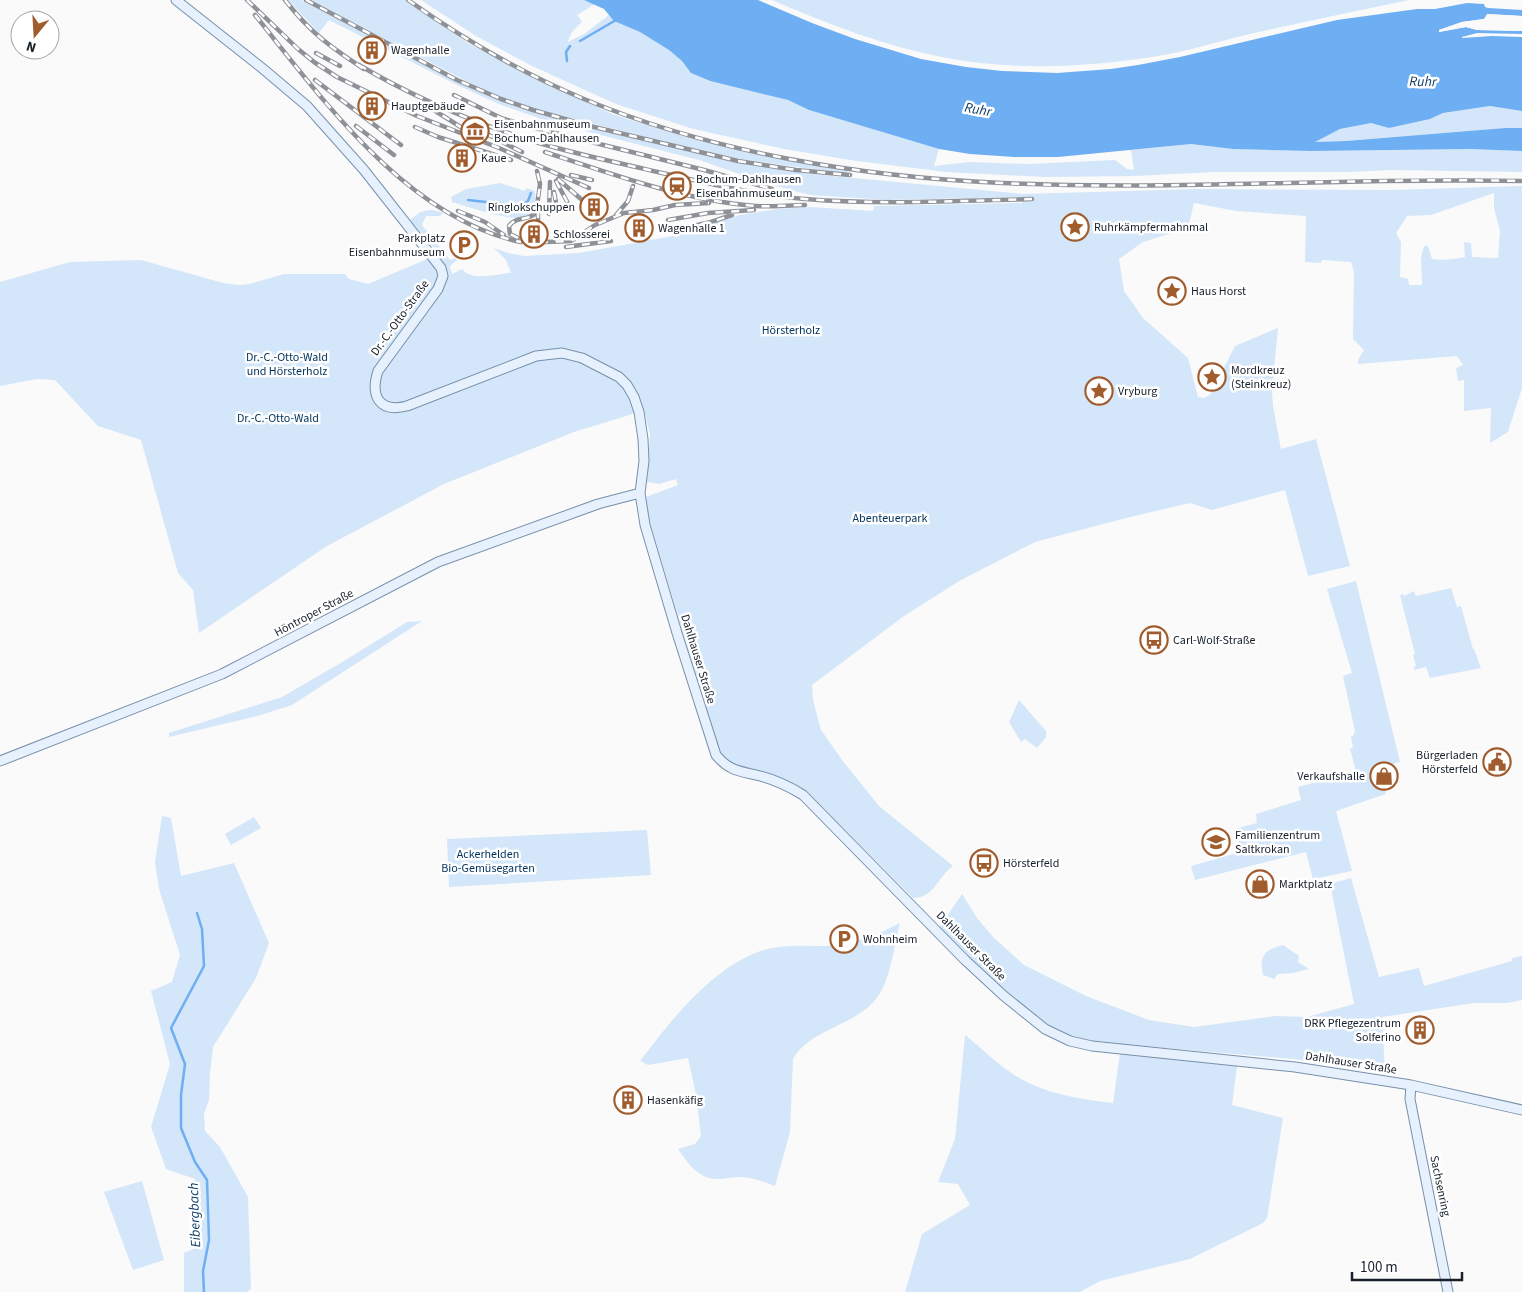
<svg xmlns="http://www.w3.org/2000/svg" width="1522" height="1292" viewBox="0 0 1522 1292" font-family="'Source Sans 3',sans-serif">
<rect width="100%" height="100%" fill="#fafafa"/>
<path fill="#d4e6f9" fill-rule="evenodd" d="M288,0H301L443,75L517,107L571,123L739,163L812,174L1022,194L1198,189L1390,190L1522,186V388L1508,432L1490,443L1491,408L1464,411V380L1458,381L1456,368L1463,365L1457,356L1358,364V360L1364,350L1353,339L1354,272L1351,262L1322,260L1321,263L1305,262L1306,216L1236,211L1194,203L1188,228L1143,242L1119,259L1124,291L1143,318L1188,358L1198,397L1204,398L1210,395L1235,346L1278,328L1272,391L1273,406L1281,449L1316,439L1350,566L1308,576L1285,490L1212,510L1190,503L1126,518L1035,542L961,580L904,616L812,685L813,700L821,730L842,760L879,806L953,866C937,877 935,898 913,898L804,789L774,775L749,769L730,762L722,755L717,747L647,512L646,497L678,485L676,479L659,484L647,482L650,434L644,411L632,383L618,380L627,389L636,413L574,432L444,484L327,546L199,633L193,590L178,573L141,440L98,426L55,380L37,379L0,386V282L70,262L141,260L223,283L239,285L250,284L284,274H345L349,279L368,284L439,254L410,220C421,210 429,207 443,213L440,216H426L422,225L450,260L455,258L457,260L450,266L452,274L462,269C472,282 497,274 511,273L506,260L494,248L508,253L524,256L579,253L673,236L740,215L777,209L810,207L873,211L874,206L1022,203V197L888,200L810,195L768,184L699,160L550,122L499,104L459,86L329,20L319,33ZM1494,193V208L1500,231L1498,258L1472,257L1471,243L1464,242L1465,257C1454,259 1444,261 1432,259L1428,246H1424L1421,257L1422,285H1409L1408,279L1400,277L1401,242L1396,233L1407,216L1431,215Z
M310,0H404L468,43L528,75L612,114L689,138L783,159L849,170L846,173L811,169L739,159L698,150L535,109L501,97L470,83Z
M421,0H584L595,4L577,15L582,22C575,28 570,33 568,42L584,34L609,15L614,21L640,32L669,50L682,61L691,73L709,81L788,100L809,110L939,149L934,166L970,162L1028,164L1115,160L1127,169L1134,170L1131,150L1191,144L1233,149L1310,151L1470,149L1522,151V172L1390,170L1350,172H1215L1135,176L1044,177L946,172L857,161L784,149L716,134L690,128L616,104L532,66L476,36Z
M772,0H1409C1356,11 1303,22 1250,34C1219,41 1189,51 1158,56C1089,67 1017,71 947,58C887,47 828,24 772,0Z
M1490,106L1522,111V128H1505L1346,141L1314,142L1340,129L1371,123L1389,128L1430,119L1443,113Z
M500,183L525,191L526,188L535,191L536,206L534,214C519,226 470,207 452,202L451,197L466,189Z
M1356,581L1400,762L1380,768L1386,794L1336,811L1352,871L1313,879L1306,852L1195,880L1191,866L1241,852L1235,829L1257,823L1256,814L1301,800L1298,787L1356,771L1350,749L1353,748L1351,737L1353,736L1355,731L1343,676L1352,673L1327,589Z
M1451,588L1457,607L1461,606L1473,649H1474L1481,668L1430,678L1426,667L1414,670V667L1416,666L1413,655L1415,654L1400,595L1403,594L1404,596L1414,591L1416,596Z
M422,621L292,705L261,715L169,737V733L282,697L344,661L407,622Z
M1019,700L1046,731V737L1037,748L1025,739L1021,742L1009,722Z
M162,816L171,818L181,876L234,863L269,943L256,978L213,1047L210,1073L209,1100L204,1114L205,1131L220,1147L248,1197L251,1289L247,1292H184V1253L200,1246L195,1179L166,1169L151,1127L170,1064L151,991L172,982L180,955L159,889L155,862Z
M254,817L261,828L231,845L225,834Z
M647,830L651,875L449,887L447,839Z
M1351,878L1379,977L1419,968L1424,986L1512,961V958L1522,956V1000L1508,1003H1474L1382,1017L1385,1073L1294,1059L1105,1043L1080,1040L1064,1034L1046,1025L1005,991L939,928L962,894L977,918L994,938L1024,965L1086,996L1149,1020L1194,1027L1276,1016L1307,1017L1354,1004L1330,884Z
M900,923C895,943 890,980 878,996C858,1026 810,1028 793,1059L790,1132L775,1186C764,1182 752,1177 741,1177C733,1177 725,1179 717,1179C698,1179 688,1163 678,1149L695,1144L701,1136L696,1095L688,1058L648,1065L640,1061C672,1019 722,954 778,947C794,945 811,946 828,946C854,944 877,935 900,923Z
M1283,945L1299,956L1298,962L1309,969L1293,973L1278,974L1274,979L1263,975C1259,956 1264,950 1283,945Z
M965,1035C980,1047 994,1061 1010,1072C1040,1093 1078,1099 1113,1103L1120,1053L1237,1066L1232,1105L1283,1118L1267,1218L1263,1223L1190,1259L1100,1281L1080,1292H905L922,1234L970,1205L958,1184L938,1182L955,1139Z
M142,1181L164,1260L133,1270L104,1192Z"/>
<path fill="#6eaef2" d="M584,0H758L812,23L855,39L921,59L966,67L1002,71L1057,73L1111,69L1138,65L1180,57L1337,20L1417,9H1435L1467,3L1484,4L1485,7L1488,8L1522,10V16L1488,14L1484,19L1462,22L1439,30V32L1466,27L1477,30L1522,31V34L1477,33L1462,37V38L1492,36L1522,37V111L1490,106L1443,113L1430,119L1389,128L1371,123L1340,129L1315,142L1346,141L1505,128H1522V151L1470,149L1310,151L1233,149L1191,144L1058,157H1014L970,154L939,149L809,110L788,100L710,81L691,73L682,61L669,50L640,32L614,21L604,9Z"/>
<path fill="#fafafa" d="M1487,14L1522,16V19L1488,17L1485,21L1459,26L1466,24L1478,28H1522V31L1477,30L1466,27L1439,32V30L1462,22L1484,19Z"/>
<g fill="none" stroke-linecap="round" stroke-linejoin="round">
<path stroke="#6eaef2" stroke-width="2.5" d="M580,41L616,20
M567,61L566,52L570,46
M468,200L520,206L528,201L531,193
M197,913L202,929L204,966L171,1028L185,1064L181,1095V1128L195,1162L207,1180L209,1240L203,1271L204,1292"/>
<g stroke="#7790ab" stroke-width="11">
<path id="secondary" d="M176,0L262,68L307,106L364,170L441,268L443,276L438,289L378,371C370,396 379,413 407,406L536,356L562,353L582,358L619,377L627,385L634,397L639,412L643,439L644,461L640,493L645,525L677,633L716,755C730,772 741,771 760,776C776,780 790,787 803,795L965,960L1004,996L1045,1029L1070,1041L1092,1046L1295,1067L1411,1085L1522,1110
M0,761L222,674L438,562L598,504L640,493
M1411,1085L1410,1099L1448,1292"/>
</g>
<use href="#secondary" stroke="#e7f1fd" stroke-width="9"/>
<g stroke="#8e9298" stroke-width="4.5">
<path id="rail" d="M247,0L298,49L314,62L337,77L417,116L499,148L589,188
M285,0C311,33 329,46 364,69
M306,0L457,80L501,99L533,110L590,126L738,161L796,170L850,175
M408,0C463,39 522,73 584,99C713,153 863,177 1002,183C1175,191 1349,177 1522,181
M255,15C324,101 407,218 521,242
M316,53L340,66
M359,65C415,98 477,124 539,143C576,154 615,162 653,171C703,182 754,195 805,199C881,205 957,201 1032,199
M315,80L401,145
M454,95L501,118L527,126L704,170L772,189
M429,107L467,131
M356,126L394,155
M471,126L522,152
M415,127L438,137L511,160
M545,152C611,174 686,201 756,206C772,207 789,205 805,205
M571,175L592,180
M558,179L582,200
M556,181L571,209
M554,192L558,213
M538,210V229
M458,211L485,222L504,235
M549,214L550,182
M616,215L628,201L633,186
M668,220L708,213L754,210
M670,231L711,222L732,215
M518,238L510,234L509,226C516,216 528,221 536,213L540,184L537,171
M524,239L546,242L571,241L595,225L624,213L653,210L675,205L709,203
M566,247L611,241"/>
</g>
<use href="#rail" stroke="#fff" stroke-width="2.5" stroke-dasharray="8" stroke-linecap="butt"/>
</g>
<defs>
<g id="building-ring" transform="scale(1.4375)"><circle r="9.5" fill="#fff" stroke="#a05c2d" stroke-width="1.5"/><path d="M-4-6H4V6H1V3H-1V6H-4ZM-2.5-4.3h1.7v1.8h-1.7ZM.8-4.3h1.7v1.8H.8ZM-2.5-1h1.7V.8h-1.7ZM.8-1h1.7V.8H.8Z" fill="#a05c2d"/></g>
<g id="museum-ring" transform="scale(1.4375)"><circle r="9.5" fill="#fff" stroke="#a05c2d" stroke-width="1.5"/><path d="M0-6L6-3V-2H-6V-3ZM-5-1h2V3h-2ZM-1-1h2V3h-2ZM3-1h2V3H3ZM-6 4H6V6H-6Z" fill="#a05c2d"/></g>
<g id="station-ring" transform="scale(1.4375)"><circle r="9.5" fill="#fff" stroke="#a05c2d" stroke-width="1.5"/><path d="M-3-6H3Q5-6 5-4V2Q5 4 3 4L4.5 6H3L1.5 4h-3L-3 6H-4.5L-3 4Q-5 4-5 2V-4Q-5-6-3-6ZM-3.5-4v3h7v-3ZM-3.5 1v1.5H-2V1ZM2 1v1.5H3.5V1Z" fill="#a05c2d"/></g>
<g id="sight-ring" transform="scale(1.4375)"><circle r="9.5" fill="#fff" stroke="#a05c2d" stroke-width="1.5"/><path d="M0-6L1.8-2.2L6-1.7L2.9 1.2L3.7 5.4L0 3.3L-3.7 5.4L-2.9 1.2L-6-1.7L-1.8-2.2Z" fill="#a05c2d"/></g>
<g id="parking-ring" transform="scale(1.4375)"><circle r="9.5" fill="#fff" stroke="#a05c2d" stroke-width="1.5"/><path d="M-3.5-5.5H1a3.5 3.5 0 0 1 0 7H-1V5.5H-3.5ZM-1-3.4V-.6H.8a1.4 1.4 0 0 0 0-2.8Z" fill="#a05c2d"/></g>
<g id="bus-ring" transform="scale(1.4375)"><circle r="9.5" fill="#fff" stroke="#a05c2d" stroke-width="1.5"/><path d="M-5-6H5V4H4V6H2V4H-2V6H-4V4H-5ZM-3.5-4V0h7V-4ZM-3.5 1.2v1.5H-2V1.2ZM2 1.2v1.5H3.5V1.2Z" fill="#a05c2d"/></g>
<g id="civic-ring" transform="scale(1.4375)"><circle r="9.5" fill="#fff" stroke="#a05c2d" stroke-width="1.5"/><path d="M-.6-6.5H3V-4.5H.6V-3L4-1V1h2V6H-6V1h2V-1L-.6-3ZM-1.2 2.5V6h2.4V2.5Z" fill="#a05c2d"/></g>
<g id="shop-ring" transform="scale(1.4375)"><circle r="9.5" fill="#fff" stroke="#a05c2d" stroke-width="1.5"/><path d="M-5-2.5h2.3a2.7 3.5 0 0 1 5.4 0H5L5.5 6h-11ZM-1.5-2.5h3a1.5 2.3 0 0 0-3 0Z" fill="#a05c2d"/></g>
<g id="school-ring" transform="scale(1.4375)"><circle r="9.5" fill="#fff" stroke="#a05c2d" stroke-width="1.5"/><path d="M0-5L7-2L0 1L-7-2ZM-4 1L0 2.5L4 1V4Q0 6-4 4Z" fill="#a05c2d"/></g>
</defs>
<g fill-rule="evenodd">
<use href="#building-ring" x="372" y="50"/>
<use href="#building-ring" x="372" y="106"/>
<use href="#museum-ring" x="475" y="131"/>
<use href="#building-ring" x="462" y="158"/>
<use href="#station-ring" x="677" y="186"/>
<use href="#building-ring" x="594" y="207"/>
<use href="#sight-ring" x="1075" y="227"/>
<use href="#building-ring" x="639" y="228"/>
<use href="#building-ring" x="534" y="234"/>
<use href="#parking-ring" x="464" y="245"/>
<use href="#sight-ring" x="1172" y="291"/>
<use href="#sight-ring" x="1212" y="377"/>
<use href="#sight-ring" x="1099" y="391"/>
<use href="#bus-ring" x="1154" y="640"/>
<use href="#civic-ring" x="1497" y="762"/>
<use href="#shop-ring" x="1384" y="776"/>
<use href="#school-ring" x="1216" y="842"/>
<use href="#bus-ring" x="984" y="863"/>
<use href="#shop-ring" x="1260" y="884"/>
<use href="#parking-ring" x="844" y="939"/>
<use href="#building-ring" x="1420" y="1030"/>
<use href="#building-ring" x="628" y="1100"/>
</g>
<g text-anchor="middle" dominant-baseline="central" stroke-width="5" stroke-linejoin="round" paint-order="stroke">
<g font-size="12" fill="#161f2a" stroke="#fff" text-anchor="start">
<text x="391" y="50">Wagenhalle</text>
<text x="391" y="106">Hauptgebäude</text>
<text x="494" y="124">Eisenbahnmuseum<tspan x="494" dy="14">Bochum-Dahlhausen</tspan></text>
<text x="481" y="158">Kaue</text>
<text x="696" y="179">Bochum-Dahlhausen<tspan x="696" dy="14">Eisenbahnmuseum</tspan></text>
<text x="575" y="207" text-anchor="end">Ringlokschuppen</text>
<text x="1094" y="227">Ruhrkämpfermahnmal</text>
<text x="658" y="228">Wagenhalle 1</text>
<text x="553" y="234">Schlosserei</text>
<text x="445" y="238" text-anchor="end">Parkplatz<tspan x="445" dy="14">Eisenbahnmuseum</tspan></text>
<text x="1191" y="291">Haus Horst</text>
<text x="1231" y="370">Mordkreuz<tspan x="1231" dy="14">(Steinkreuz)</tspan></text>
<text x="1118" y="391">Vryburg</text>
<text x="1173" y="640">Carl-Wolf-Straße</text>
<text x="1478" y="755" text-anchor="end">Bürgerladen<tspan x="1478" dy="14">Hörsterfeld</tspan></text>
<text x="1365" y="776" text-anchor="end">Verkaufshalle</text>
<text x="1235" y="835">Familienzentrum<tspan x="1235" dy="14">Saltkrokan</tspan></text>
<text x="1003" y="863">Hörsterfeld</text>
<text x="1279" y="884">Marktplatz</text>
<text x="863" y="939">Wohnheim</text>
<text x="1401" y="1023" text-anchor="end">DRK Pflegezentrum<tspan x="1401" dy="14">Solferino</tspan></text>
<text x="647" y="1100">Hasenkäfig</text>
</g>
<g font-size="12" fill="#161f2a" stroke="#fff">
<text transform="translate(400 318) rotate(-54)">Dr.-C.-Otto-Straße</text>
<text transform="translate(314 613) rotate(-28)">Höntroper Straße</text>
<text transform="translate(698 659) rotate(73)">Dahlhauser Straße</text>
<text transform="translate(971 946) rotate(45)">Dahlhauser Straße</text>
<text transform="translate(1351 1063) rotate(9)">Dahlhauser Straße</text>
<text transform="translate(1440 1186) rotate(78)">Sachsenring</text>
</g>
<g font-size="12" fill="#01325c" stroke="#fff">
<text x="791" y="330">Hörsterholz</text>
<text x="287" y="357">Dr.-C.-Otto-Wald<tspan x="287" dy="14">und Hörsterholz</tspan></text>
<text x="278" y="418">Dr.-C.-Otto-Wald</text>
<text x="890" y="518">Abenteuerpark</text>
<text x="488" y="854">Ackerhelden<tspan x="488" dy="14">Bio-Gemüsegarten</tspan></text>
</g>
<g font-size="14" font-style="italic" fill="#0d3c67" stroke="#fff">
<text transform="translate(1423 82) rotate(1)">Ruhr</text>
<text transform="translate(978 110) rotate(10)">Ruhr</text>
<text transform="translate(195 1215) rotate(-92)">Eibergbach</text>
</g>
</g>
<g transform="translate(35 35) rotate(198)"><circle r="24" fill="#ffffff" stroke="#a2a5aa"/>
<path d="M0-4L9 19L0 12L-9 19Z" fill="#a05c2d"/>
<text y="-8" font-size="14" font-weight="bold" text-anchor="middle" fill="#161f2a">N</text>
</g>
<path d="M1352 1272v8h110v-8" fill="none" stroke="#161f2a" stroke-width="2.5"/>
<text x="1360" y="1272" font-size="15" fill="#161f2a" stroke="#ffffff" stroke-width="4" paint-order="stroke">100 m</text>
</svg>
